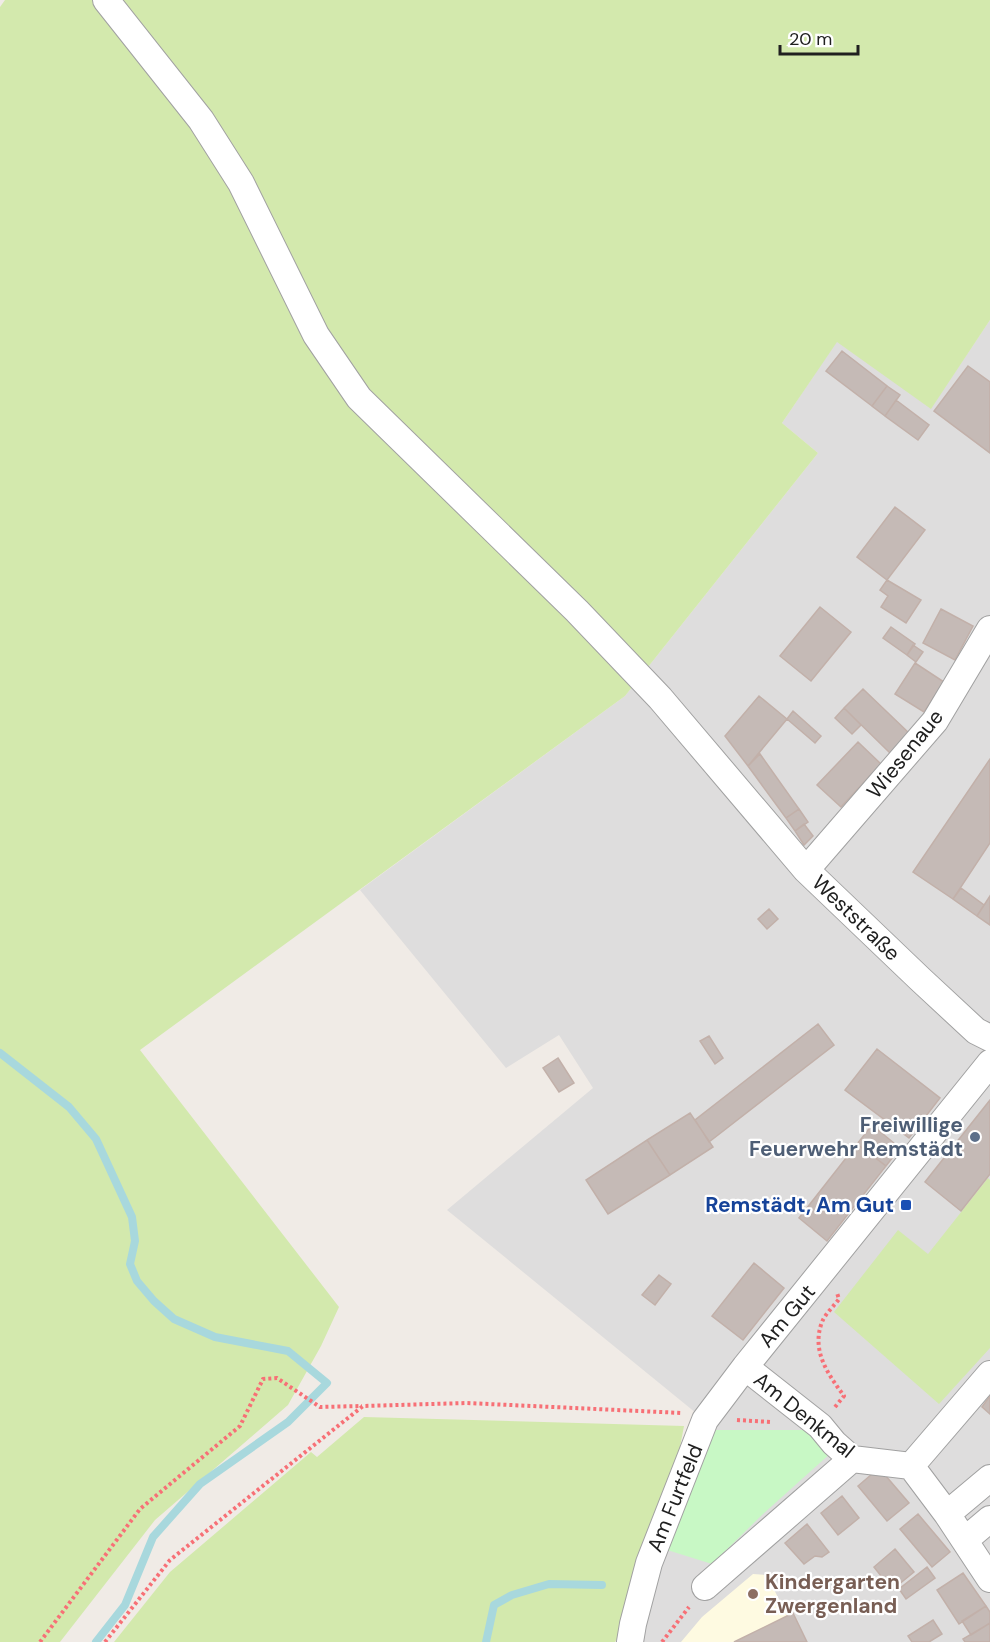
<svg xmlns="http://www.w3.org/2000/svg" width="990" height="1642" viewBox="0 0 990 1642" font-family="'DM Sans',sans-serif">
<rect width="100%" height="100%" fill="#f0ebe6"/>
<path fill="#dedddd" d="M990,320V1642H619L696,1413L447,1210L593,1088L559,1035L506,1068L360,890L625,696L818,453L782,423L837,341L931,408Z"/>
<path fill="#fefae1" d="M753,1574L767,1575L787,1616L807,1642H681L702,1617Z"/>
<path fill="#d3e9ad" d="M5,0H990V320L931,409L837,342L782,423L818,453L625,696L140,1050L339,1307L321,1346L288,1405L155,1520L60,1642H0V7Z
M988,1178L990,1180V1348L939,1404L834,1312L898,1230L928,1254Z
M364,1417L684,1426L655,1577L615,1642H114L170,1572L311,1452L317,1457Z"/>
<path fill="#c8f8c5" d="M712,1430H807L832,1452L763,1514L712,1564L664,1549Z"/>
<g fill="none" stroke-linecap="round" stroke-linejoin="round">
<path stroke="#a8d8dd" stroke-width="8" d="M0,1053L69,1107L96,1139L132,1217L135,1241L130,1264L137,1281L154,1301L174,1319L215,1337L288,1351L327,1383L288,1422L200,1484L153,1537L125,1605L96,1642
M486,1642L494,1605L512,1595L549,1584L602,1585"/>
</g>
<path fill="#c5bab6" stroke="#c2b0a9" stroke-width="1.5" d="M842,351L887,386L872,406L826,371Z
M968,366L990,382V453L934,411Z
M887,386L900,395L885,416L872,406Z
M896,400L929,425L918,440L885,416Z
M895,507L925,530L887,580L857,557Z
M887,580L921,600L906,623L881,607L888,596L880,590Z
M820,607L851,632L811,681L780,656Z
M941,609L973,626L955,660L923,643Z
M891,627L915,644L907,655L883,638Z
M913,645L923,652L916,662L907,655Z
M915,663L944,682L924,712L895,694Z
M863,689L910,734L891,754L844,708Z
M759,696L787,719L748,766L725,736Z
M844,708L861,725L852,734L835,718Z
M793,711L821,736L815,743L787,719Z
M858,742L881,764L841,807L817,785Z
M760,754L799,809L786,818L748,766Z
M990,759V843L953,899L913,872Z
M799,809L808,822L795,831L786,818Z
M804,824L813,836L804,845L795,831Z
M961,888L984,905L977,916L953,899Z
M990,896V925L977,916Z
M769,909L778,919L767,929L758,919Z
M818,1024L834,1045L709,1142L695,1120Z
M709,1036L723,1058L715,1064L700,1041Z
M877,1049L940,1098L909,1138L845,1090Z
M558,1058L574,1083L559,1092L543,1068Z
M990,1100V1174L961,1211L925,1182Z
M690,1113L713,1147L670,1175L647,1140Z
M872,1125L900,1148L886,1166L857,1144Z
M647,1140L670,1175L608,1214L586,1180Z
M857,1144L886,1166L827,1241L799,1218Z
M754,1263L784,1288L743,1340L712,1316Z
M659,1275L671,1284L655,1305L642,1295Z
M990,1396V1414L982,1407Z
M879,1468L909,1503L887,1521L858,1486Z
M842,1496L859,1518L838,1535L821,1513Z
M918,1514L950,1552L932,1567L900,1529Z
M807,1524L829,1552L822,1557L815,1556L804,1564L785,1543Z
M895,1549L914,1572L892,1590L874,1567Z
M927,1567L935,1578L906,1599L899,1589Z
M963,1573L986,1606L959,1624L937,1590Z
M986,1606L990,1612V1623L971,1635L962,1621Z
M793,1613L807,1642H734L787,1616Z
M933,1620L942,1634L929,1642H912L908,1636Z
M990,1623V1642H965L963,1639Z"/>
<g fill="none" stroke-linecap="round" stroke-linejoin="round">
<g stroke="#a1a1a1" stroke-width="28">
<path id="minor" d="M106,0L201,120L241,183L316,335L359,398L577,611L660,698L806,870L920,979L976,1031L990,1038
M806,870L935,721L990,629
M745,1367L820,1426L834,1443L852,1459L911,1466L947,1514L990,1579
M911,1466L990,1374
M947,1514L990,1478
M965,1540L990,1519
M705,1587L852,1459
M630,1642L633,1624L649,1563L705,1420L745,1367L990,1063"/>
</g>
<path stroke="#f77076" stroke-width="4" stroke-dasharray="3 3" stroke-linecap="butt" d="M835,1407L844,1396C828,1374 811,1351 822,1322C825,1314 834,1306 839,1299L837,1293
M737,1420L771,1422
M40,1642L140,1509L240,1426L263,1379L277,1378L320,1407L362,1406
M105,1642L170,1560L363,1406L467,1403L682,1413
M662,1642L689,1607"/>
<use href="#minor" stroke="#fff" stroke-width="26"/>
</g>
<circle fill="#5c6f8a" stroke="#fff" stroke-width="2" cx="975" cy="1137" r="6"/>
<rect fill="#1a4fb4" stroke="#fff" stroke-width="2" x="900" y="1199" width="12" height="12" rx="3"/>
<circle fill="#8d6e63" stroke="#fff" stroke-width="2" cx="753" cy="1594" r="6"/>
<g text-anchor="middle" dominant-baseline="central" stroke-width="4.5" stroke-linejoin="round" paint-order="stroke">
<g font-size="21" fill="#202020" stroke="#fff">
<text transform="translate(905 754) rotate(-51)">Wiesenaue</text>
<text transform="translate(856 918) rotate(44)">Weststraße</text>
<text transform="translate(787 1316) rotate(-50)">Am Gut</text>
<text transform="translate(804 1415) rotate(39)">Am Denkmal</text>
<text transform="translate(675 1498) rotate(-68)">Am Furtfeld</text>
</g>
<g font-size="21" font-weight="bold" fill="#4e5e75" stroke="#fff" text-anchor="end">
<text x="963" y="1125">Freiwillige<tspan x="963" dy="24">Feuerwehr Remstädt</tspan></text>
</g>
<g font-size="21" font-weight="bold" fill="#164399" stroke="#fff" text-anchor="end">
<text x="894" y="1205">Remstädt, Am Gut</text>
</g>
<g font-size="21" font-weight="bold" fill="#785e54" stroke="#fff" text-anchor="start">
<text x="765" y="1582">Kindergarten<tspan x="765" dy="24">Zwergenland</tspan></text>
</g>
</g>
<path d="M780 45v9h78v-9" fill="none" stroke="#202020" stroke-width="3"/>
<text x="789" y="45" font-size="18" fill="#202020" stroke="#ffffff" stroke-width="4.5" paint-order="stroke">20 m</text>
</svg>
